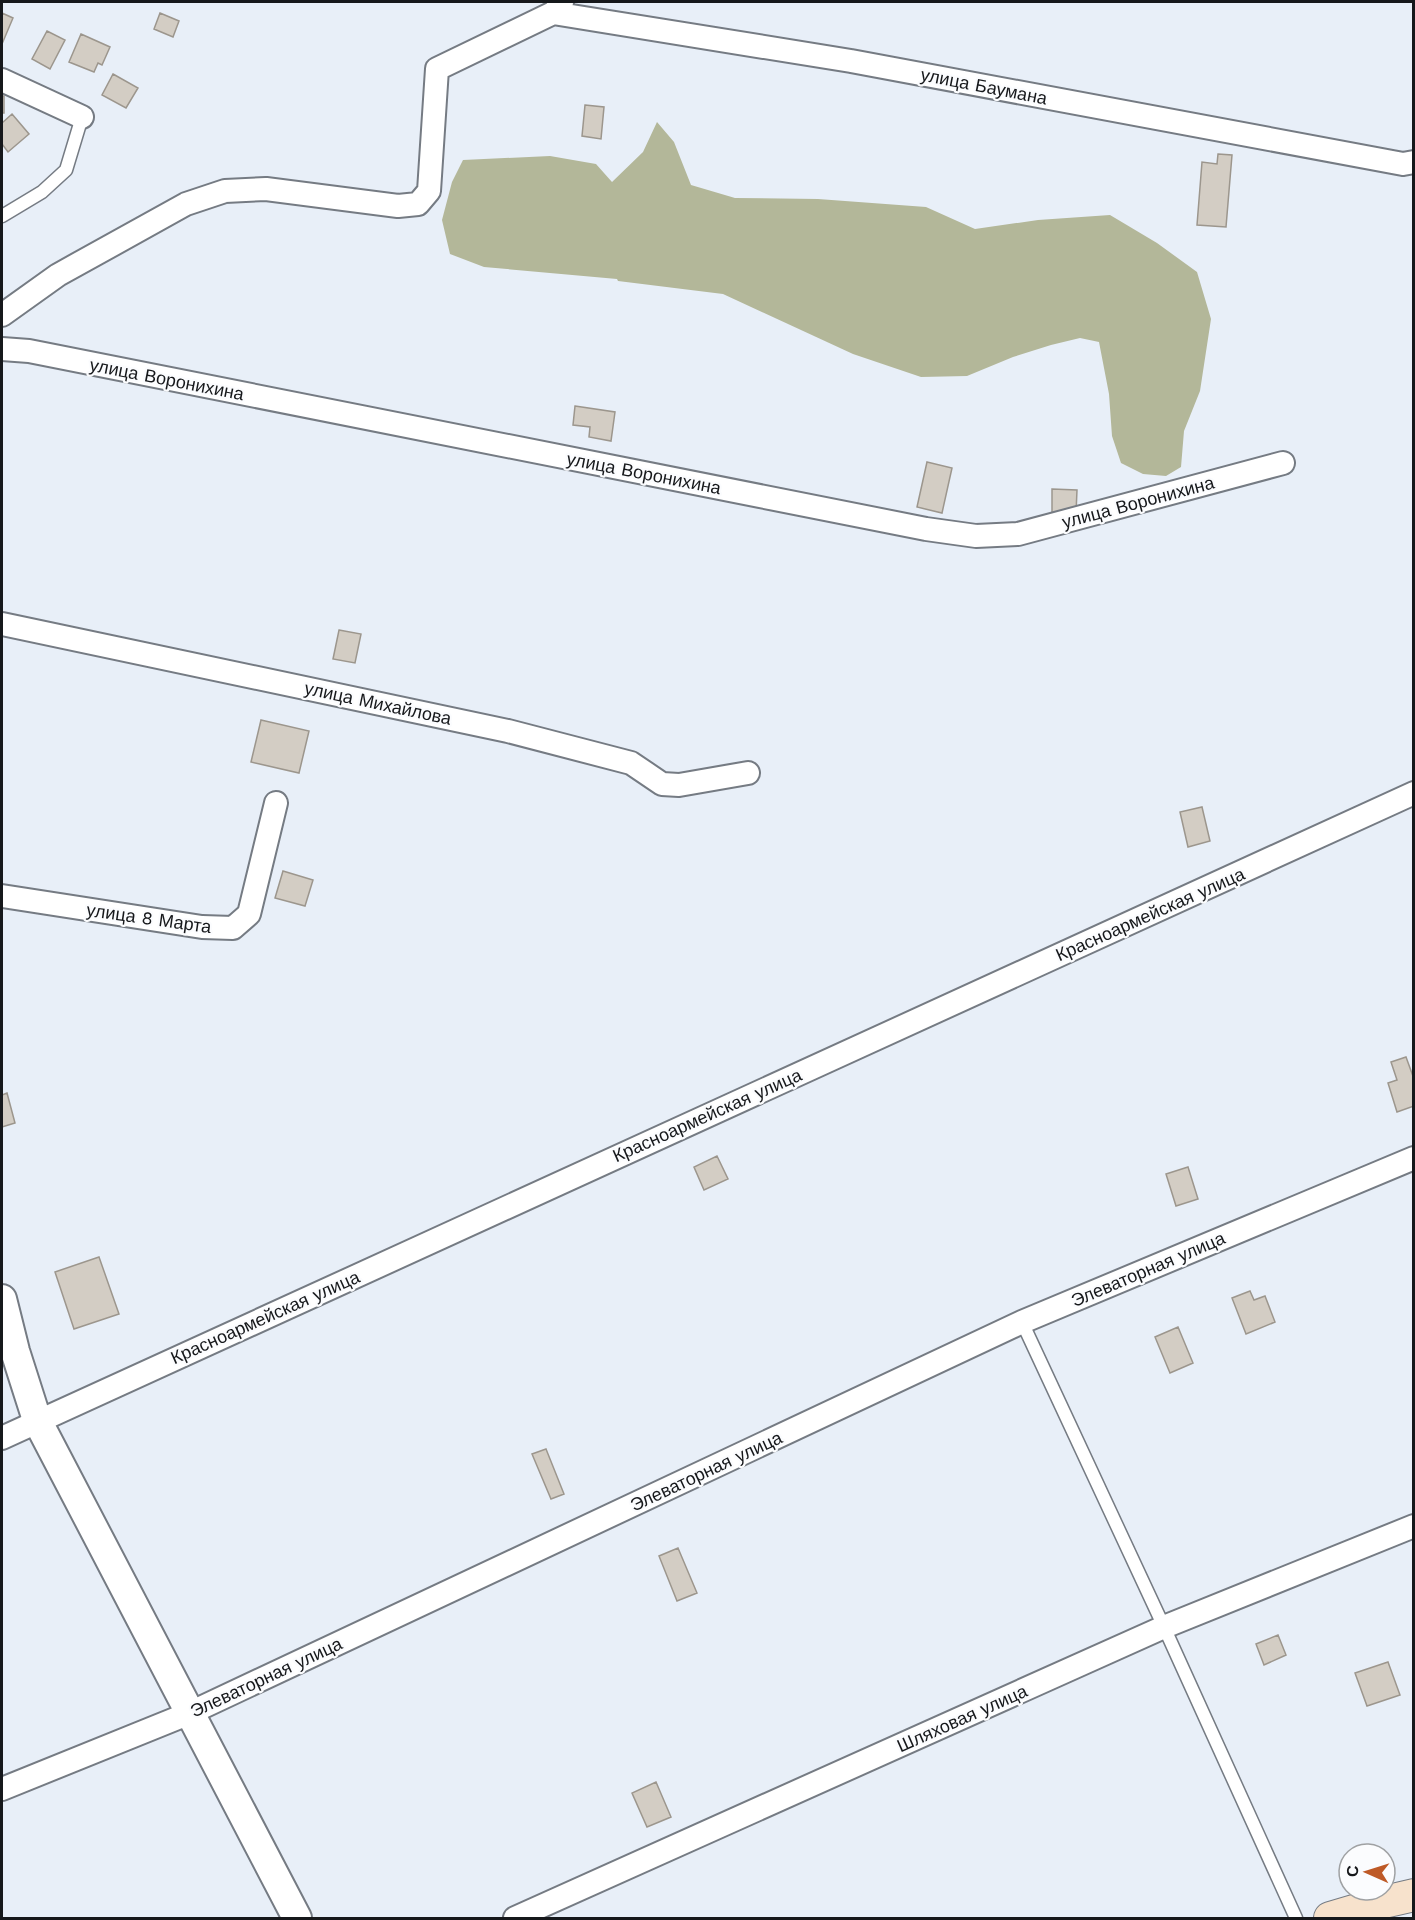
<svg xmlns="http://www.w3.org/2000/svg" width="1415" height="1920" viewBox="0 0 1415 1920" font-family="'Work Sans',sans-serif">
<rect width="100%" height="100%" fill="#e8eff8"/>
<path fill="#b3b799" d="M657,122L674,142L691,185L735,198L818,199L926,207L975,229L1038,220L1110,215L1157,243L1197,272L1211,319L1200,391L1184,431L1181,467L1166,476L1143,474L1121,463L1112,436L1109,394L1099,342L1080,338L1051,345L1013,357L967,376L921,377L853,354L723,294L618,281L617,279L484,267L450,254L442,220L452,182L463,160L550,156L596,164L612,182L643,152Z"/>
<path fill="#d3cdc4" stroke="#9c968d" stroke-width="1.5" d="M2,13L13,18L2,44Z
M160,13L179,21L173,37L154,29Z
M47,31L65,40L50,69L32,59Z
M81,34L110,47L102,65L98,63L94,72L69,62Z
M113,74L138,88L126,108L102,95Z
M2,96H4V113H2Z
M585,105L604,107L601,139L582,136Z
M12,114L29,134L8,152L2,144V123Z
M1218,154L1232,155L1226,227L1197,225L1202,162L1217,164Z
M575,406L615,412L611,441L589,437L590,427L573,425Z
M927,462L952,468L942,513L917,507Z
M1052,489L1077,490L1076,513H1052Z
M339,630L361,634L355,663L333,659Z
M261,720L309,731L299,773L251,762Z
M1202,807L1210,841L1188,847L1180,812Z
M283,871L313,880L305,906L275,898Z
M1406,1057L1414,1079V1106L1397,1112L1388,1083L1397,1080L1391,1062Z
M7,1093L15,1123L2,1127V1095Z
M717,1156L728,1179L704,1190L694,1167Z
M1188,1167L1198,1199L1176,1206L1166,1174Z
M99,1257L119,1314L74,1329L55,1272Z
M1250,1291L1254,1300L1265,1296L1275,1322L1246,1334L1232,1298Z
M1178,1327L1193,1363L1170,1373L1155,1337Z
M546,1449L564,1494L551,1499L532,1454Z
M678,1548L697,1593L677,1601L659,1556Z
M1278,1635L1286,1655L1264,1665L1256,1644Z
M1388,1662L1400,1695L1367,1706L1355,1673Z
M656,1782L671,1817L647,1827L632,1793Z"/>
<g fill="none" stroke-linecap="round" stroke-linejoin="round">
<g stroke="#757b83" stroke-width="15">
<path id="service" d="M2,216L42,192L66,170L82,117
M1022,1322L1164,1627L1296,1918"/>
</g>
<g stroke="#757b83" stroke-width="26">
<path id="minor" d="M553,13L851,61L1403,164L1414,162
M2,80L82,117
M2,315L58,275L186,204L225,191L266,189L398,206L418,204L429,191L437,69L553,13L562,3
M2,349L29,351L926,529L976,536L1018,534L1283,463
M2,624L508,731L631,763L662,784L679,785L748,773
M2,896L202,927L233,928L249,914L276,803
M2,1438L1414,793
M2,1789L190,1713L1022,1322L1414,1158
M515,1918L1164,1627L1414,1526"/>
</g>
<g stroke="#757b83" stroke-width="32">
<path id="tertiary" d="M2,1299L15,1351L37,1420L297,1918"/>
</g>
<g stroke="#757b83" stroke-width="34">
<path id="secondary" d="M1330,1918L1384,1902L1414,1895"/>
</g>
<use href="#service" stroke="#fff" stroke-width="12"/>
<use href="#minor" stroke="#fff" stroke-width="22"/>
<use href="#tertiary" stroke="#fff" stroke-width="28"/>
<use href="#secondary" stroke="#f7e2cc" stroke-width="32"/>
</g>
<g text-anchor="middle" dominant-baseline="central" stroke-width="4.5" stroke-linejoin="round" paint-order="stroke">
<g font-size="18" fill="#16181b" stroke="#fbfcfe">
<text transform="translate(984 86) rotate(11)">улица Баумана</text>
<text transform="translate(167 379) rotate(11)">улица Воронихина</text>
<text transform="translate(644 473) rotate(11)">улица Воронихина</text>
<text transform="translate(1138 502) rotate(-15)">улица Воронихина</text>
<text transform="translate(378 703) rotate(12)">улица Михайлова</text>
<text transform="translate(1150 914) rotate(-24)">Красноармейская улица</text>
<text transform="translate(149 918) rotate(8)">улица 8 Марта</text>
<text transform="translate(707 1115) rotate(-24)">Красноармейская улица</text>
<text transform="translate(1148 1269) rotate(-23)">Элеваторная улица</text>
<text transform="translate(265 1317) rotate(-24)">Красноармейская улица</text>
<text transform="translate(706 1471) rotate(-25)">Элеваторная улица</text>
<text transform="translate(266 1677) rotate(-25)">Элеваторная улица</text>
<text transform="translate(962 1718) rotate(-24)">Шляховая улица</text>
</g>
</g>
<rect width="1415" height="1920" fill="none" stroke="#16181b" stroke-width="6"/>
<g transform="translate(1367 1872) rotate(273)"><circle r="28" fill="#fbfcfe" stroke="#9fa1a3" stroke-width="1.5"/>
<path d="M0-4.5L10 22L0 15L-10 22Z" fill="#be5a27"/>
<text y="-9" font-size="16" font-weight="bold" text-anchor="middle" fill="#16181b">С</text>
</g>
</svg>
